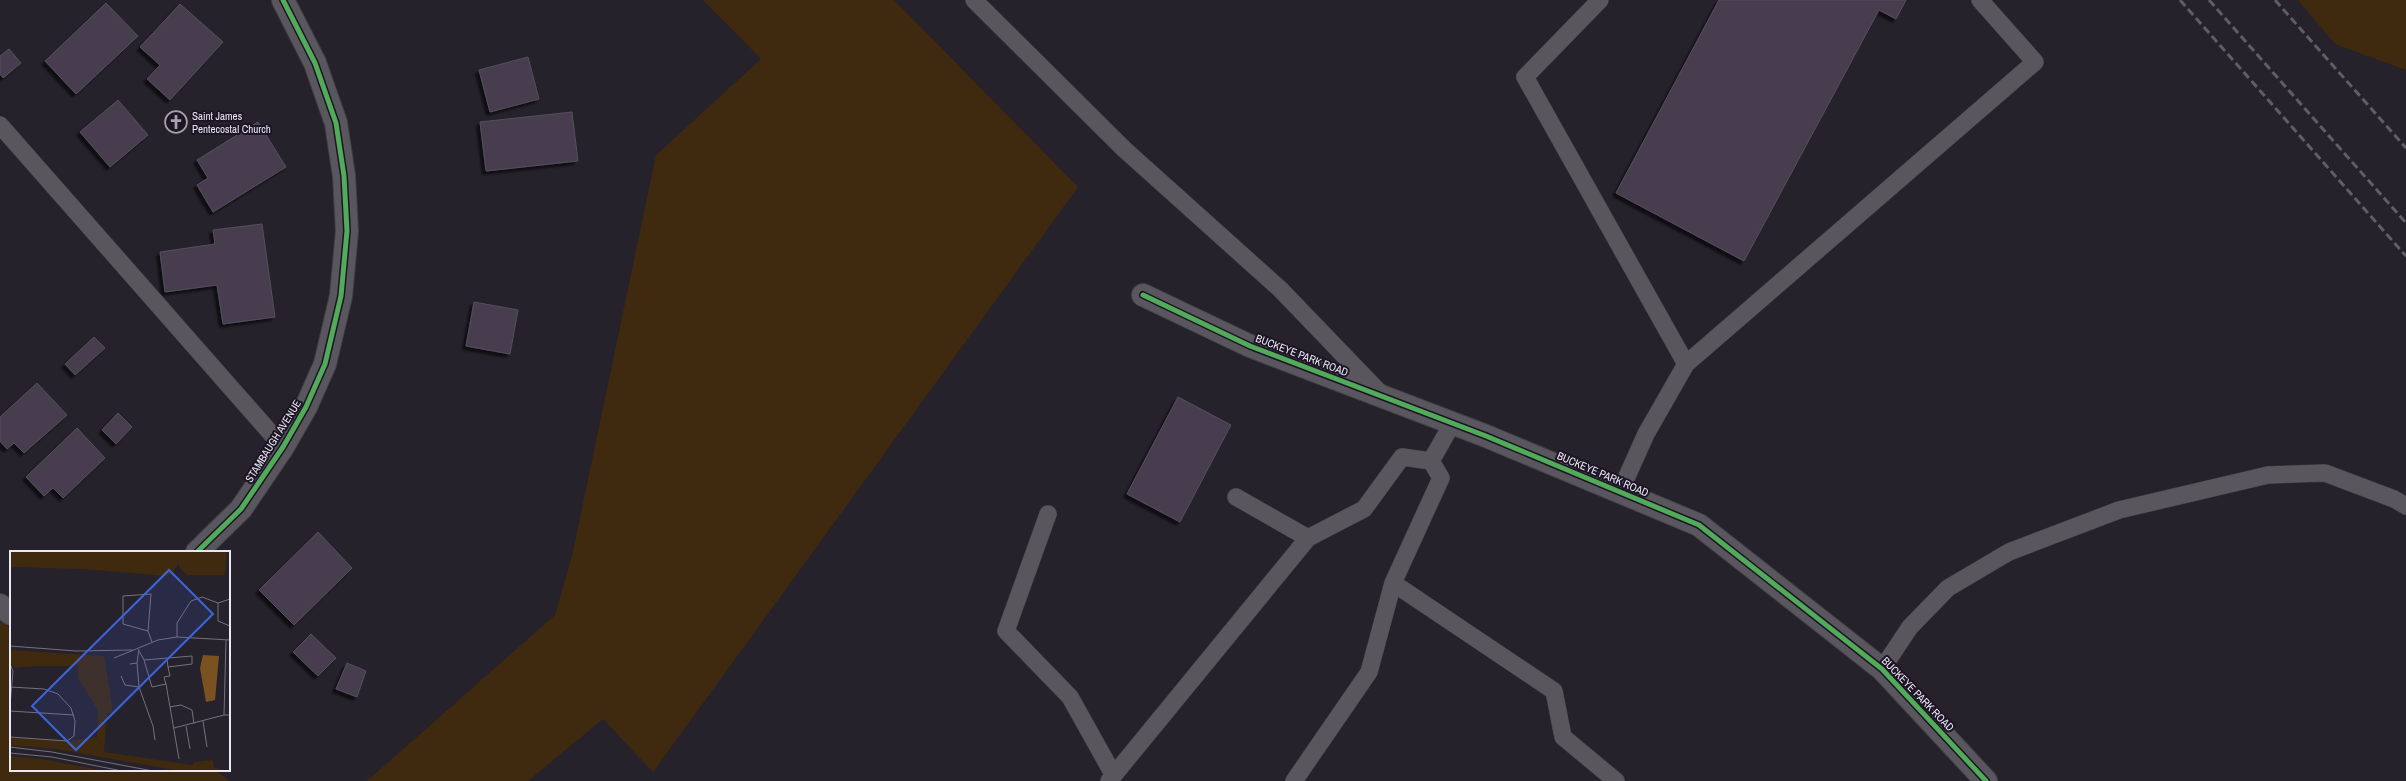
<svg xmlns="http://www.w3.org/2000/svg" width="2406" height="781" viewBox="0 0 2406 781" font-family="'Archivo Narrow',sans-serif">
<defs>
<filter id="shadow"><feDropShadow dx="-3.5" dy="3.5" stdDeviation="1" flood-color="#0009"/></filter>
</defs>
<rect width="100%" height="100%" fill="#26222c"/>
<path fill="#3f290f" d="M703,0H894L1078,187L653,772L603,719L528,781H367L555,615L572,556L656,155L761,59Z
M2298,0H2406V70L2335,44Z
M0,618L11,630V770H215L229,781H0Z"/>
<path fill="#463e4f" stroke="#54505a" filter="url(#shadow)" d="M1719,0H1906L1896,19L1879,10L1744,261L1616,193Z
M106,3L138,36L76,94L45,61Z
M180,4L223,42L170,100L147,79L160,65L140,47Z
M9,49L21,63L3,78L0,74V56Z
M528,57L539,99L490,112L479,70Z
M118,100L148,135L110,167L80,132Z
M572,112L578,161L486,171L480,122Z
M258,122L286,167L213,212L197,185L208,178L197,160Z
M262,224L275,317L223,324L217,285L165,292L160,252L215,244L213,230Z
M474,302L518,310L510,354L466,346Z
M94,337L105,348L75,375L65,364Z
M37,383L67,415L24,453L14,443L7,449L0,441V417Z
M1178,397L1231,425L1180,522L1127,494Z
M118,413L132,427L116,444L102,430Z
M77,428L105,458L63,498L53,488L44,496L26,477Z
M318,532L352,568L294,625L259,590Z
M311,634L336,658L318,676L293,652Z
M347,663L366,671L357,697L336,689Z"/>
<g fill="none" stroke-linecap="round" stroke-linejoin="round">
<g stroke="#434049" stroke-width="18">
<path id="lane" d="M974,0L1124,149L1280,289L1382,395
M1600,0L1525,77L1686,364
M0,125L283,447
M1431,461L1441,478L1393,583L1554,691L1563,737L1616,781
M1620,492L1646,434L1686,364L2035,62L1980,0
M1236,497L1308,538L1364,509L1402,457L1431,461L1452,424
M1048,514L1006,631L1070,697L1113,774
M1882,669L1910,627L1948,588L2009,552L2119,510L2268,475L2325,473L2394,499L2406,506
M1109,781L1308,538
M1294,781L1369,672L1393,583"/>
</g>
<g stroke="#434049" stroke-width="24">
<path id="street" d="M1143,295L1250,346L1486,436L1699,525L1882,669L1986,781
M197,552L241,509L283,447L306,407L325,364L341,296L347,231L344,176L336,123L315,63L283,0
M0,605L11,614"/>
</g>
<use href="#lane" stroke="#59565e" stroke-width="17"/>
<use href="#street" stroke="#59565e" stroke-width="22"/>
<path stroke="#605d64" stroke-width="3" stroke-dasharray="8 4" stroke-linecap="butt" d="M2180,0L2406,256
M2209,0L2406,223
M2275,0L2406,148"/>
<g stroke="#1c1526" stroke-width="8">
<path id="cycleway" d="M1143,295L1250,346L1486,436L1699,525L1882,669L1986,781
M197,552L241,509L283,447L306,407L325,364L341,296L347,231L344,176L336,123L315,63L283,0"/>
</g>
<use href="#cycleway" stroke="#51ab58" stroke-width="5"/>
</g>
<defs>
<g id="church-ring" transform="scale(1.15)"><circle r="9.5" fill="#1c1526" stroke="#a6a2ad" stroke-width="1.5"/><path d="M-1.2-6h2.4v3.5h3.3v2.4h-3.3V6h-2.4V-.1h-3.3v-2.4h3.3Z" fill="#a6a2ad"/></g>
</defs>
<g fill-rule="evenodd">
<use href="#church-ring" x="176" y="122"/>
</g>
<g text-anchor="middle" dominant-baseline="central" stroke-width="4" stroke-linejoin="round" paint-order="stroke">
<g font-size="11" fill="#ebe7f3" stroke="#1c1526" text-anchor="start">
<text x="192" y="116">Saint James<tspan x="192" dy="13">Pentecostal Church</tspan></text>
</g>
<g font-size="11" fill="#ebe7f3" stroke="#1c1526">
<text transform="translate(1302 355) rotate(21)">BUCKEYE PARK ROAD</text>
<text transform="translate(273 441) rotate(-58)">STAMBAUGH AVENUE</text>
<text transform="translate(1603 474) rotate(23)">BUCKEYE PARK ROAD</text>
<text transform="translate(1918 694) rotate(46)">BUCKEYE PARK ROAD</text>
</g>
</g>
<g transform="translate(10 551)">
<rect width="220" height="220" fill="#26222c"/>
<path d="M4,0H217L215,24H178L171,19L168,12L163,22L157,25L73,18L0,16V1ZM0,99L94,105L103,162H97L94,201L183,214L184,211L203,209L204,217L220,220H170L46,198L0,194V187L60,190L87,186L88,159L68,127V115H24L5,117L0,111ZM0,205L32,208L97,220H0Z" fill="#3f290f"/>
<path d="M193,104L209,105L205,149L196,151L190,117Z" fill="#7a5121"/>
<path fill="none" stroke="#75717c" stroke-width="1" d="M220,48L208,52V70L220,75M138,80L141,43L113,45V73L138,80L142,91M167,86V72L181,50L192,46L208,52M216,89L214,164H220M0,95L66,100L123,99M129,100L134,109L182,105V113L158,116L157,108M104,107L148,89L167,86L220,89M134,109L142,136L156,133L154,126L160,125L158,116M127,112L129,136L143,175L145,189M0,113L3,120L0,155M120,113L127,112L129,98M111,125L115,134L129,136M156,133L169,208M0,136L34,138L48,143L61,157L65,170L64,185L57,190L0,186M160,156L171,154L182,159L184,173M0,160L64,164M193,170L197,196M176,175L180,198M164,177L214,164M0,196L42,201L143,220M0,202L42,206L112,220"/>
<path fill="#3c65dc" fill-opacity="0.15" stroke="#3c65dc" stroke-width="2" d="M159,19L203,63L66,199L22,155Z"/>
<rect width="220" height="220" fill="none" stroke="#ebe7f3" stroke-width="2"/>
</g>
</svg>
